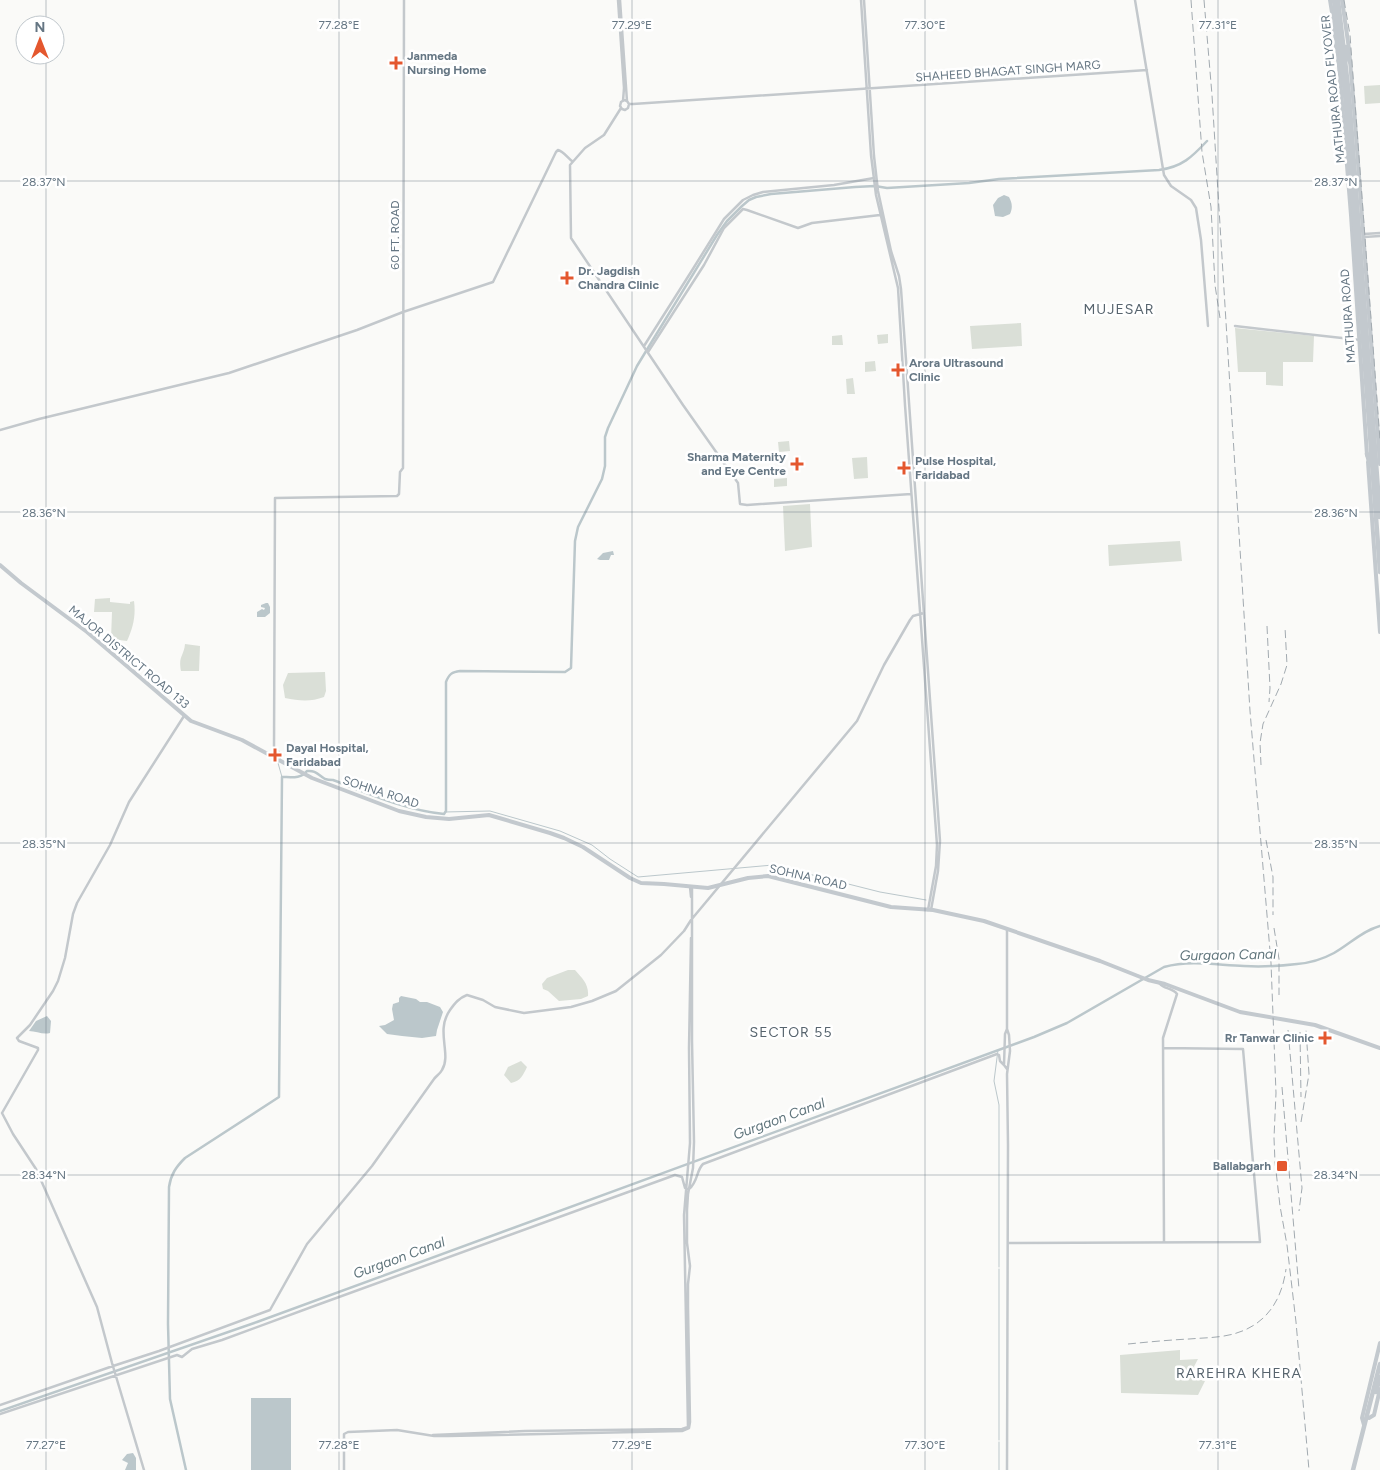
<svg xmlns="http://www.w3.org/2000/svg" width="1380" height="1470" viewBox="0 0 1380 1470" font-family="Figtree,sans-serif">
<rect width="100%" height="100%" fill="#fafaf8"/>
<path fill="#dadfd7" d="M1380,85V103L1365,104L1364,86Z
M1021,323L1022,346L972,349L970,326Z
M1235,328L1314,336L1313,362H1283V386L1266,385V372H1238Z
M888,334V343L878,344L877,335Z
M842,335L843,345H832V336Z
M875,361L876,371L865,372V362Z
M853,378L855,394H847L846,379Z
M789,441L790,451L779,452L778,442Z
M867,457L868,478L854,479L852,458Z
M787,478V486L774,487V479Z
M810,504L812,547L785,551L783,506Z
M1180,541L1182,561L1109,566L1108,545Z
M110,598V602L130,604V602L134,601C136,616 133,628 127,641L111,639L112,612H94L95,599Z
M185,644L200,646L199,671H181C178,656 184,656 185,644Z
M325,672L326,691L324,697C311,702 299,701 285,698L283,685L288,673Z
M568,970H575C582,978 589,984 588,996L581,999L559,1001L548,991L543,989L542,984L547,978Z
M521,1061L527,1067C523,1075 521,1081 511,1083L504,1075L508,1067Z
M1180,1350V1360L1198,1359L1189,1376L1205,1381L1198,1395L1121,1393L1120,1355Z"/>
<path fill="#bbc7cb" d="M1004,195L1009,197C1012,203 1013,207 1010,214L1003,217L995,216L993,205L998,198Z
M613,551L614,555H611L609,560H600L597,559L603,553Z
M266,603H268L270,607V613L265,617H257V612L262,609L264,610L265,608L261,607V605Z
M401,996L416,999L420,1002H427L440,1007L443,1012L437,1030L436,1036L422,1038L402,1036L387,1034L379,1026L385,1025L394,1020L392,1009L393,1004L399,1002V998Z
M47,1016L51,1021L50,1033C43,1035 36,1031 29,1031L36,1021Z
M251,1398H291V1470H251Z
M133,1453L136,1458V1470H125L128,1463L122,1460L127,1454Z"/>
<g fill="none" stroke-linecap="round" stroke-linejoin="round">
<path stroke="#bbc7cb" stroke-width="1" d="M279,751L281,757L278,763L282,777
M445,812L490,811L560,831L592,845L610,859L638,877L773,865L880,892L926,900
M998,1050L994,1081L999,1105V1267
M999,1440V1269
M999,1470V1442"/>
<path stroke="#bbc7cb" stroke-width="2.5" d="M0,1411L257,1322L1034,1037L1067,1023L1164,967C1191,960 1216,965 1244,966C1261,967 1280,966 1297,964C1309,963 1323,959 1334,953C1350,944 1362,931 1380,926
M186,1470L170,1399L168,1324L169,1187C171,1174 176,1167 185,1158L279,1097L282,777C291,777 301,779 307,771C316,770 318,775 325,779C328,780 331,780 333,780C370,794 405,810 444,814L446,811V682C449,674 452,672 460,671L565,672L571,668L575,541L578,527L602,479L605,466V437L608,428L637,366L651,343L717,235L727,221L742,206L749,200L756,197L771,194L855,187L875,186L887,188L969,183L999,179L1159,170C1182,167 1192,157 1207,141"/>
<path stroke="#c3c8cc" stroke-width="2.5" d="M618,0L624,88L623,101
M620,0L627,101
M861,0L871,155L876,195L898,288L905,405L937,845L936,866L928,910
M864,0L874,156L878,191L891,251L899,276L901,289L940,841L938,871L931,910
M1135,0L1164,175L1171,186L1191,200L1196,208L1201,240L1208,326
M629,104L628,108L625,110L622,109L620,106L621,102L624,100L627,101L629,104H633L1147,70
M621,108L604,135L585,148L570,165L571,238L683,405L738,483L740,504L747,505L911,494
M1364,234L1380,233
M1364,237L1380,236
M1235,326L1360,340
M644,346L691,272L724,219L743,200L753,195L763,192L834,185L874,178
M648,352L704,265L724,228L743,209L747,210L798,228L812,223L880,215
M0,430L39,419L229,373L357,330L403,312L493,282L556,152L558,150C563,151 568,158 572,161
M272,756L274,751L275,498L397,496L399,494L400,472L403,468L404,0
M690,887L691,897
M1160,984C1164,989 1173,988 1177,994L1163,1038L1164,1242
M1007,1069L1004,1065L1005,1034L1007,1029
M1008,1243L1260,1242L1243,1049L1163,1048
M0,1405L113,1366L159,1351L270,1310L307,1244L372,1166L434,1079C436,1076 440,1074 442,1070C452,1054 435,1031 450,1010C455,1003 459,998 467,995L483,1000L495,1007L524,1013L571,1007L592,1001L616,991L661,955L684,931L691,920L857,721L884,665L910,620L913,616L924,613
M0,1414L177,1355L182,1357L192,1349L222,1340L317,1305L675,1175L682,1177L685,1188L689,1189C698,1182 696,1171 703,1164L997,1054L999,1055L1000,1061L1004,1065
M433,1435L525,1431L682,1429L688,1427L684,1215L690,1143L689,1048L691,938
M144,1470L112,1363L97,1307L36,1169L13,1134L2,1113L38,1050V1048L19,1041L17,1038L30,1025L53,991L58,981L65,958L73,914L77,903L110,845L129,802L184,716
M344,1470V1434L348,1432L397,1430L434,1436H448L682,1431L689,1428L690,1422L688,1307V1284L690,1266L687,1243V1210L688,1194L693,1168L694,1142L692,1041V888
M1007,1470L1008,1145L1007,1074L1010,1051L1009,1035L1007,1029V930"/>
<path stroke="#c3c9ce" stroke-width="4" d="M1330,0L1335,31
M1342,0L1349,49L1354,108L1380,464
M1335,41L1339,66L1351,215L1367,455
M1368,462L1380,632
M0,565L21,583L87,632L191,721L242,740L312,778L399,811L426,817L449,819L489,815L550,833L564,838L583,847L630,878L641,883L664,884L708,888L748,878L768,876L891,907L933,910L984,921L1100,961L1148,980L1165,984L1240,1012L1315,1025L1380,1048
M1369,1418L1374,1415L1380,1389
M1364,1425L1362,1418L1380,1343"/>
<path stroke="#c3c9ce" stroke-width="4.5" d="M1334,0L1345,93L1380,572
M1338,0L1349,95L1380,517
M1334,29L1337,43
M1346,47L1350,62
M1367,454L1370,465
M1376,1392L1380,1377
M1353,1470L1380,1364"/>
<path stroke="#a2aab0" stroke-width="1" stroke-dasharray="8 4" stroke-linecap="butt" d="M1191,0L1202,152L1211,207L1215,285L1220,318
M1204,0L1212,95L1250,711L1271,963L1276,1093L1274,1138L1275,1162L1280,1206L1287,1245L1296,1322L1309,1470
M1344,0L1350,35L1380,440
M1267,626L1270,688L1269,702
M1261,765L1260,743L1263,724L1281,684L1287,665L1285,627
M1266,840L1273,877V915
M1274,928L1279,959V995
M1288,1030L1302,1188L1299,1211
M1300,1032L1301,1097
M1282,1087L1299,1289
M1301,1122L1309,1074L1306,1030
M1128,1344C1148,1342 1169,1340 1189,1339C1200,1338 1212,1338 1224,1336C1261,1330 1281,1306 1286,1269"/>
</g>
<path fill="none" stroke="#657683" stroke-width="1" stroke-opacity="0.45" d="M46,0V25M339,0V1470M632,0V1470M925,0V1470M1218,0V1470M46,55V1470M0,181H1380M0,512H1380M0,843H1380M0,1175H1380"/>
<g fill="#e4572e" stroke="#fff" stroke-width="2">
<path d="M393.5 55.5h5v5h5v5h-5v5h-5v-5h-5v-5h5z"/>
<path d="M564.5 270.5h5v5h5v5h-5v5h-5v-5h-5v-5h5z"/>
<path d="M895.5 362.5h5v5h5v5h-5v5h-5v-5h-5v-5h5z"/>
<path d="M794.5 456.5h5v5h5v5h-5v5h-5v-5h-5v-5h5z"/>
<path d="M901.5 460.5h5v5h5v5h-5v5h-5v-5h-5v-5h5z"/>
<path d="M272.5 747.5h5v5h5v5h-5v5h-5v-5h-5v-5h5z"/>
<path d="M1322.5 1030.5h5v5h5v5h-5v5h-5v-5h-5v-5h5z"/>
<rect x="1276" y="1160" width="12" height="12" rx="2.5"/>
</g>
<g text-anchor="middle" dominant-baseline="central" stroke-width="5" stroke-linejoin="round" paint-order="stroke">
<g font-size="12" font-weight="bold" fill="#657683" stroke="#fff" text-anchor="start">
<text x="407" y="56">Janmeda<tspan x="407" dy="14">Nursing Home</tspan></text>
<text x="578" y="271">Dr. Jagdish<tspan x="578" dy="14">Chandra Clinic</tspan></text>
<text x="909" y="363">Arora Ultrasound<tspan x="909" dy="14">Clinic</tspan></text>
<text x="786" y="457" text-anchor="end">Sharma Maternity<tspan x="786" dy="14">and Eye Centre</tspan></text>
<text x="915" y="461">Pulse Hospital,<tspan x="915" dy="14">Faridabad</tspan></text>
<text x="286" y="748">Dayal Hospital,<tspan x="286" dy="14">Faridabad</tspan></text>
<text x="1314" y="1038" text-anchor="end">Rr Tanwar Clinic</text>
<text x="1271" y="1166" text-anchor="end">Ballabgarh</text>
</g>
<g font-size="12" fill="#657683" stroke="#fff">
<text transform="translate(1008 71) rotate(-4)">SHAHEED BHAGAT SINGH MARG</text>
<text transform="translate(1333 89) rotate(-96)">MATHURA ROAD FLYOVER</text>
<text transform="translate(395 235) rotate(-90)">60 FT. ROAD</text>
<text transform="translate(1348 316) rotate(-94)">MATHURA ROAD</text>
<text transform="translate(129 657) rotate(40)">MAJOR DISTRICT ROAD 133</text>
<text transform="translate(381 792) rotate(18)">SOHNA ROAD</text>
<text transform="translate(808 877) rotate(13)">SOHNA ROAD</text>
</g>
<g font-size="14" letter-spacing="1" fill="#57646e" stroke="#fff">
<text x="1119" y="309">MUJESAR</text>
<text x="791" y="1032">SECTOR 55</text>
<text x="1239" y="1373">RAREHRA KHERA</text>
</g>
<g font-size="14" font-style="italic" fill="#60757c" stroke="#fff">
<text transform="translate(1228 955) rotate(-1)">Gurgaon Canal</text>
<text transform="translate(779 1119) rotate(-20)">Gurgaon Canal</text>
<text transform="translate(399 1258) rotate(-20)">Gurgaon Canal</text>
</g>
</g>
<g font-size="12" text-anchor="middle" fill="#657683" stroke="#fff" stroke-width="5" stroke-linejoin="round" paint-order="stroke">
<text x="339" y="29">77.28°E</text>
<text x="632" y="29">77.29°E</text>
<text x="925" y="29">77.30°E</text>
<text x="1218" y="29">77.31°E</text>
<text x="44" y="186">28.37°N</text>
<text x="1336" y="186">28.37°N</text>
<text x="44" y="517">28.36°N</text>
<text x="1336" y="517">28.36°N</text>
<text x="44" y="848">28.35°N</text>
<text x="1336" y="848">28.35°N</text>
<text x="44" y="1179">28.34°N</text>
<text x="1336" y="1179">28.34°N</text>
<text x="46" y="1449">77.27°E</text>
<text x="339" y="1449">77.28°E</text>
<text x="632" y="1449">77.29°E</text>
<text x="925" y="1449">77.30°E</text>
<text x="1218" y="1449">77.31°E</text>
</g>
<g transform="translate(40 40)"><circle r="24" fill="#ffffff" stroke="#c1c8cd"/>
<path d="M0-4L9 19L0 12L-9 19Z" fill="#e4572e"/>
<text y="-8" font-size="14" font-weight="bold" text-anchor="middle" fill="#657683">N</text>
</g>
</svg>
